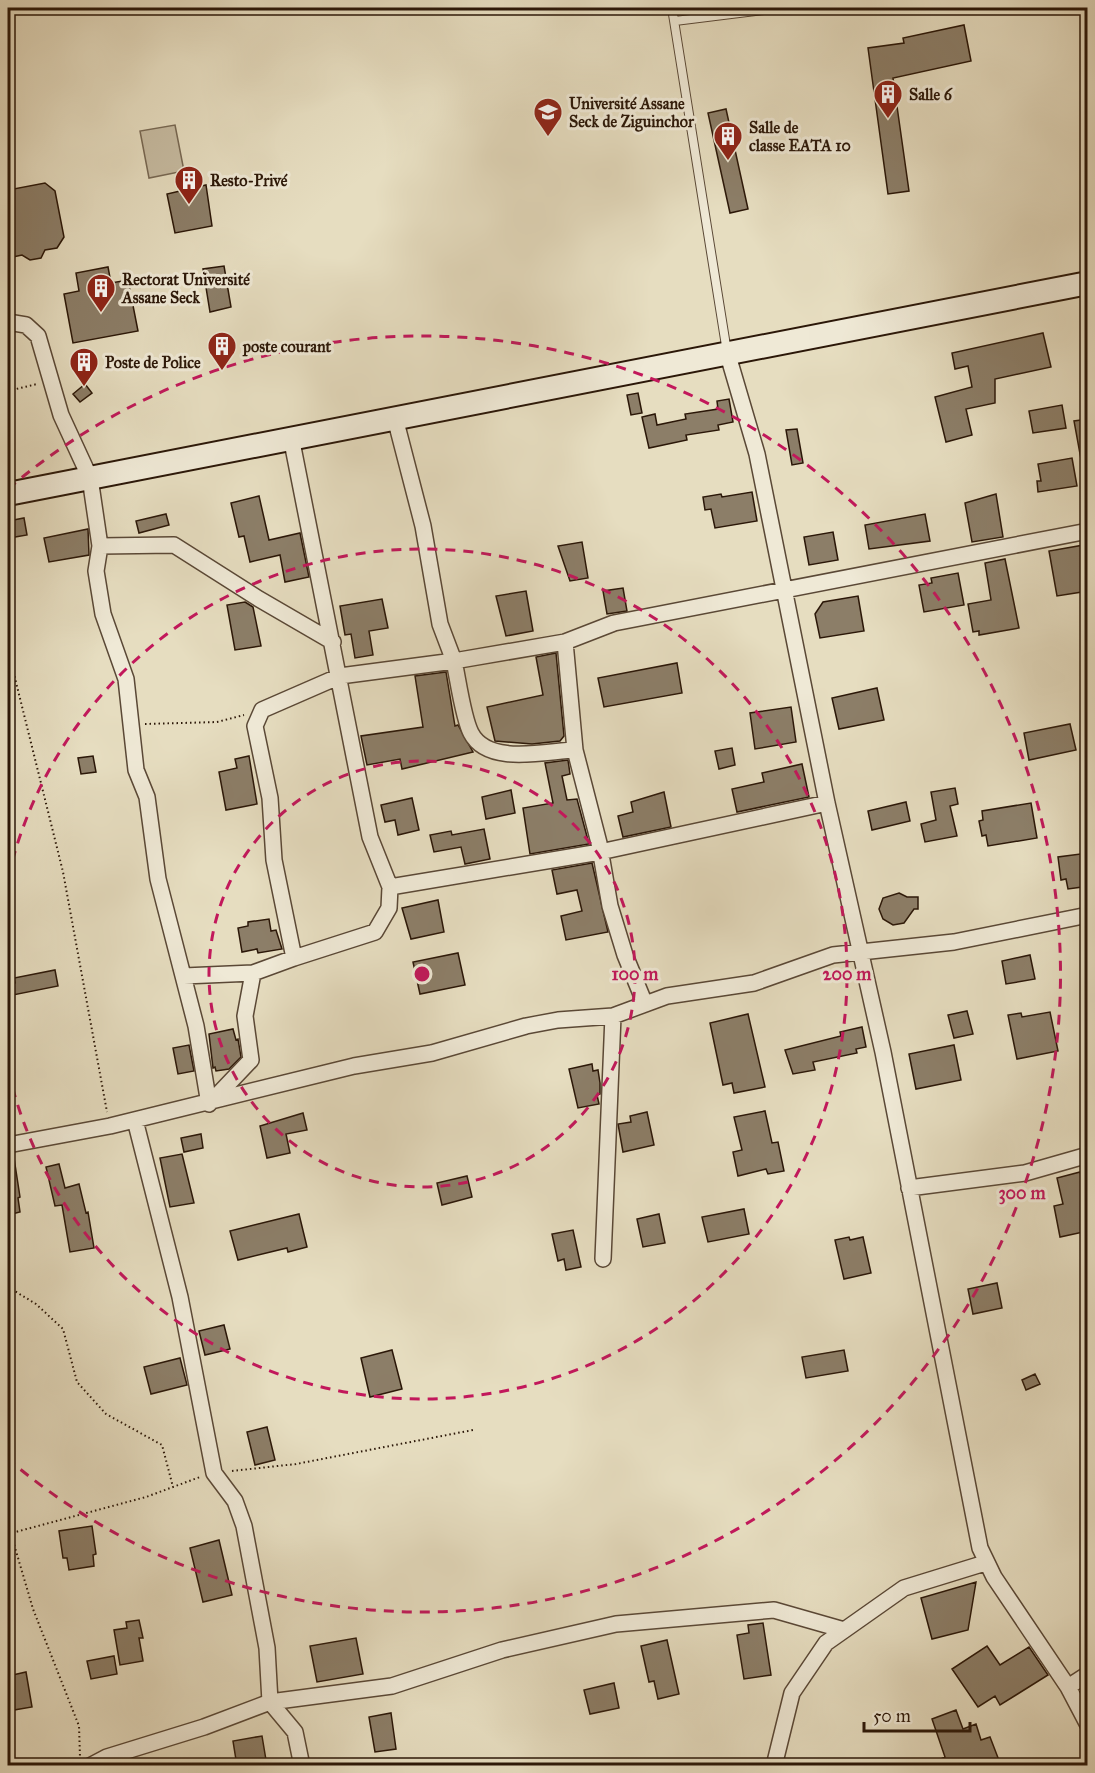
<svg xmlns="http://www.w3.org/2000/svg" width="1095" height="1773" viewBox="0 0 1095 1773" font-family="'IM FELL Great Primer',serif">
<rect width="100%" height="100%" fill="#e6ddc0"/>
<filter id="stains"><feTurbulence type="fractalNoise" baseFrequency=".00333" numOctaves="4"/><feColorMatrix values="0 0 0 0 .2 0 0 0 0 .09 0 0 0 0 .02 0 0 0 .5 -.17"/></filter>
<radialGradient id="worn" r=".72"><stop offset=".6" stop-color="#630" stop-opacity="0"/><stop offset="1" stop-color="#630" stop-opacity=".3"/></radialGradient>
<path fill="#c6bba1" stroke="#786954" stroke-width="1.5" d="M175,125L184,171L149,178L140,131Z"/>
<path fill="#8c7e68" stroke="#2b1708" stroke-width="1.5" d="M964,25L971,61L893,78L909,191L888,194L868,48L904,43L903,38Z
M726,109L748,209L730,213L708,113Z
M45,183L55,191L64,237L57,248L45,250L41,258L30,260L22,255L8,258V190Z
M206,185L212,226L175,233L167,194Z
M224,266L231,307L210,312L203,269Z
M108,267L111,283L128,280L138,331L73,343L64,294L79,291L76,273Z
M1043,333L1051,367L995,379V403L966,409L972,435L946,442L935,397L972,387L968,366L955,369L952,353Z
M85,384L92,393L80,402L73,394Z
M638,393L642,413L631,415L627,395Z
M729,399L733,422L718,425L719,430L686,435L687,440L649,448L642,417L655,414L657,425L686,419L685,414L718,409L717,401Z
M1062,405L1066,428L1033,433L1029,411Z
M1088,419V464L1082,465L1074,421Z
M797,429L803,463L792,465L786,430Z
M1072,458L1077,486L1038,492L1037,481H1041L1038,464Z
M752,492L757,521L715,528L711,509L705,510L703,497L721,494L722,497Z
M996,494L1003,537L972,542L965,503Z
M259,496L269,540L300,533L309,577L285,582L280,555L250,562L244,536L239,537L231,503Z
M166,514L169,525L139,533L136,521Z
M925,514L930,541L869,549L865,525Z
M24,518L27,535L9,538L8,521Z
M88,529L89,555L49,562L44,538Z
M833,532L838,560L809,565L804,537Z
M582,542L588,578L570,581L558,546Z
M1084,545L1088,591L1057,596L1049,551Z
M1005,559L1019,628L979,635V631L973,632L968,604L991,600L985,563Z
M958,573L964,605L924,612L919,585L932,583L931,578Z
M623,588L627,611L607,614L603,591Z
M526,591L533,631L506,636L496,596Z
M858,596L864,631L820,638L815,614L823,602Z
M382,599L388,628L369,631L373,655L355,658L351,634L345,635L340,606Z
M245,602L253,607L261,646L235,650L227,605Z
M556,653L564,736L560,741L532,744L495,741L487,707L543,695L536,657Z
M677,663L682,693L604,707L598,678Z
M446,672L455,726L458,725L473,752L402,769L400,759L367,765L361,736L423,727L415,676Z
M877,688L884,720L839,729L832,698Z
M791,707L796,742L755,749L750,713Z
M1070,724L1076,750L1029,760L1024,733Z
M732,748L735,765L719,769L715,751Z
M93,756L96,772L81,774L78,758Z
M249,756L257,804L226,810L219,772L237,768L235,759Z
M568,760L570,774L562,776L567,800L577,799L589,844L530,854L523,808L553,803L545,763Z
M802,764L809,797L737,812L732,789L764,782L762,773Z
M955,788L958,804L950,806L957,836L925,842L921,824L936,820L931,792Z
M511,790L515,813L486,819L482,797Z
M664,792L671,827L623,837L618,816L633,812L631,802Z
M412,798L419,830L398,835L395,820L385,822L381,805Z
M906,802L910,821L872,830L868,811Z
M1031,803L1037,838L988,846L986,835L982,836L979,821L983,820L982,811Z
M484,829L490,859L465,864L461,847L434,852L430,835L451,831L452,835Z
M1088,853V883L1082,884V887L1068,889L1066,879L1061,880L1058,857Z
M592,863L608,932L566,940L561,916L582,911L577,890L557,894L552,870Z
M899,893L907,897H918V909H914L904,923L893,925L883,919L879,909L883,898Z
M438,900L444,932L411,939L402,908Z
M269,919L271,931L276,930L282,949L258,953L257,949L242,952L238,928L248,926V922Z
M458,953L465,985L420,994L413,962Z
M1030,955L1035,979L1006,984L1002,961Z
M55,970L58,986L13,995L10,984L15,983L14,978Z
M967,1011L973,1034L954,1038L948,1015Z
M1050,1012L1058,1051L1017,1059L1008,1015L1021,1013L1022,1017Z
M748,1014L765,1087L734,1093L732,1083L723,1085L710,1023Z
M862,1027L866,1047L856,1049L857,1053L813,1062L815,1070L793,1074L785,1050L841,1036L840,1032Z
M233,1029L236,1040L238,1039L241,1057L229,1069L216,1071L215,1067L213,1068L209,1034Z
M189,1045L194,1071L178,1074L173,1048Z
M954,1045L961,1080L916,1089L909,1054Z
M592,1064L593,1071L598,1070L600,1083V1094L597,1095L599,1104L578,1108L569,1069Z
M765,1111L772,1143L778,1142L784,1171L768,1174L766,1169L738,1176L733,1152L742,1150L734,1117Z
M647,1112L654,1145L623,1152L618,1124L631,1122L630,1116Z
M303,1113L307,1130L286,1134L290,1153L267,1158L260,1126Z
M201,1134L203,1148L184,1152L181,1138Z
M182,1154L194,1203L170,1207L160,1158Z
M8,1158H14L20,1197L18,1198L20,1212L8,1215Z
M59,1164L65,1188L79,1184L86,1213L88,1212L94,1248L70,1252L62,1205L55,1206L46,1167Z
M1080,1172L1088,1199V1231L1060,1237L1054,1206L1063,1204L1057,1178Z
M467,1176L472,1197L442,1205L437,1183Z
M744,1209L749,1234L708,1242L702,1217Z
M299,1214L307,1247L288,1252L287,1248L238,1260L230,1231Z
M659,1214L665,1243L643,1247L637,1219Z
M573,1230L581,1267L566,1270L564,1259L558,1261L552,1234Z
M849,1237L850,1240L863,1237L871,1273L844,1279L835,1240Z
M997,1283L1002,1308L973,1314L968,1289Z
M224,1325L230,1349L205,1355L199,1331Z
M392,1350L402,1389L370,1397L361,1358Z
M844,1350L848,1371L806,1378L802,1357Z
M180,1358L187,1385L151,1394L144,1367Z
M1035,1374L1040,1384L1026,1390L1022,1380Z
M267,1427L275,1460L255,1465L247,1432Z
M92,1526L96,1554L93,1555L94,1566L69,1570L67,1558H63L59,1531Z
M219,1540L232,1595L203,1602L190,1548Z
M976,1582L968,1630L932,1639L921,1598Z
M139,1620L143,1638H139L143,1661L120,1665L114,1630L127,1628L126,1622Z
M763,1623L771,1675L744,1679L737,1635L749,1633L748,1625Z
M356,1638L363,1674L317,1682L310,1646Z
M667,1640L679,1694L658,1699L654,1681L649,1682L641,1646Z
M987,1646L1000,1665L1029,1647L1048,1675L1000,1705L995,1696L978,1707L952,1669Z
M114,1656L117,1674L91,1679L87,1661Z
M26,1672L32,1707L8,1711V1676Z
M614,1683L619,1708L590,1714L584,1690Z
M956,1710L963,1729L976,1724L981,1740L990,1737L1000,1763L993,1766H926L945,1757L932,1719Z
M391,1713L396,1749L375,1752L369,1717Z
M262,1736L267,1766H237L233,1741Z"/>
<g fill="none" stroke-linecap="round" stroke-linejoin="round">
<g stroke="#5a4836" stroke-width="10">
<path id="lane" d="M672,8L727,352
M675,21L781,8"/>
</g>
<g stroke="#5a4836" stroke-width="18">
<path id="street" d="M8,322L26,325L38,336L61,415L90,478L100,546L96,571L103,614L126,679L136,770L147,797L158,879L196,1026L209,1104
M727,352L757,454L827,803L883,1052L980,1548L994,1577L1068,1687L1088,1725
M395,418L423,526L440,624L454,661L565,642L614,623L1088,531
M291,437L370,837L390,887L600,852L827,803
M100,546L174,545L259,599L333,642
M565,642L575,750L599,843L610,906L625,955L645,1004
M294,958L375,932L389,908L390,887
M184,976L253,973
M211,1102L251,1060L245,1016L253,973L294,958L274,860L270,798L255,726L262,710L340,676L454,661C458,679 463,718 471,733C488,766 546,751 575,750
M135,1120L180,1297L214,1473L235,1501L244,1526L267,1648L270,1702L295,1732L302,1766
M8,1145L110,1126L354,1066L432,1053L526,1026L558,1020L613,1016L667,996L754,983L833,955L954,942L1088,915
M909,1188L1025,1173L1088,1155
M603,1259L613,1016
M1068,1687L1088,1674
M90,1766L107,1757L204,1727L270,1702L392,1686L502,1650L616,1624L774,1610L844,1630
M774,1766L792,1693L826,1643L904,1588L985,1563"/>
</g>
<g stroke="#2b1708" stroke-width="26">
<path id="secondary" d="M8,494L1088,283"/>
</g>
<path stroke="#2b1708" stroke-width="2" stroke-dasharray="1.5 3" stroke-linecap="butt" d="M8,391L37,384
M8,650L63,872L107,1112
M145,724L217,722L244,715
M8,1287L36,1304L63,1329L77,1382L106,1414L162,1445L173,1487
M232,1471L296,1464L473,1430
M8,1505L11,1534L33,1609L79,1726L80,1757
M8,1534L146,1497L200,1477"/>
<use href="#lane" stroke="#efe9d6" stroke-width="8"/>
<use href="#street" stroke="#efe9d6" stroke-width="15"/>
<use href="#secondary" stroke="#efe9d6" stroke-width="22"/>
</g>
<g fill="none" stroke="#c2185b" stroke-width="3" stroke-dasharray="10 8">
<circle cx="422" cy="974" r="213"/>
<path d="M8 878A425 425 0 1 1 8 1070"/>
<path d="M8 489A638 638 0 1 1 8 1459"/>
</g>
<defs>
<g id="building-pin" transform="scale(1.5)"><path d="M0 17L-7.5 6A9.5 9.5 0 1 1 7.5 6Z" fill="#8f2418" stroke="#efe9d6"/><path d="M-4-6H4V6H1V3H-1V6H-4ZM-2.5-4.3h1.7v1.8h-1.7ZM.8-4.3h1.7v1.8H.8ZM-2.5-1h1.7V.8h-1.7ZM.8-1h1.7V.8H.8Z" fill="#fff"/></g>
<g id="university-pin" transform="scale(1.5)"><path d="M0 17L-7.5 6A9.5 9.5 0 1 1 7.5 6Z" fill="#8f2418" stroke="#efe9d6"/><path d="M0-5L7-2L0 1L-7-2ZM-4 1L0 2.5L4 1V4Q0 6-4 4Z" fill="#fff"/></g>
</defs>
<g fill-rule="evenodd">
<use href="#building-pin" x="888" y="94"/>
<use href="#university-pin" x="548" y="112"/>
<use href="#building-pin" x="728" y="136"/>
<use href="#building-pin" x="189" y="180"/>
<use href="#building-pin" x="101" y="288"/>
<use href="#building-pin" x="222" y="346"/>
<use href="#building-pin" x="84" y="362"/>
</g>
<g text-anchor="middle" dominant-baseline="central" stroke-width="6" stroke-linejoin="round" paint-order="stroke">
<g font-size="16" font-weight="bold" fill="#2b1708" stroke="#efe9d6" text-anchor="start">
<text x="909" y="94">Salle 6</text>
<text x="569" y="103">Université Assane<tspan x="569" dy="18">Seck de Ziguinchor</tspan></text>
<text x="749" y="127">Salle de<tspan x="749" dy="18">classe EATA 10</tspan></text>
<text x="210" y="180">Resto-Privé</text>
<text x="122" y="279">Rectorat Université<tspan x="122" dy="18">Assane Seck</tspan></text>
<text x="243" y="346">poste courant</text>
<text x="105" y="362">Poste de Police</text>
</g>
</g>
<circle cx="422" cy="974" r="9" fill="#c2185b" stroke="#efe9d6" stroke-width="3"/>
<g font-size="18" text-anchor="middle" font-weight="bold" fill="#c2185b" stroke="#efe9d6" stroke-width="6" stroke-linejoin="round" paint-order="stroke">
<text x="635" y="980">100 m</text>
<text x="847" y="980">200 m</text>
<text x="1022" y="1199">300 m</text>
</g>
<rect width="1095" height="1773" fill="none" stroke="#e6ddc0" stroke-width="30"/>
<rect x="9" y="9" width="1077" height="1755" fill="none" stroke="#2b1708" stroke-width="3"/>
<rect x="15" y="15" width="1065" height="1743" fill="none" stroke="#2b1708" stroke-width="1.5"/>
<path d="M864 1722v9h106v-9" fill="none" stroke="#2b1708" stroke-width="3"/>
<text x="873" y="1722" font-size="18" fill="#2b1708" stroke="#efe9d6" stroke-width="4.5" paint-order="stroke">50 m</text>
<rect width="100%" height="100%" filter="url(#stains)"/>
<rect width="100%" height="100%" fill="url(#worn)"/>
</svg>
